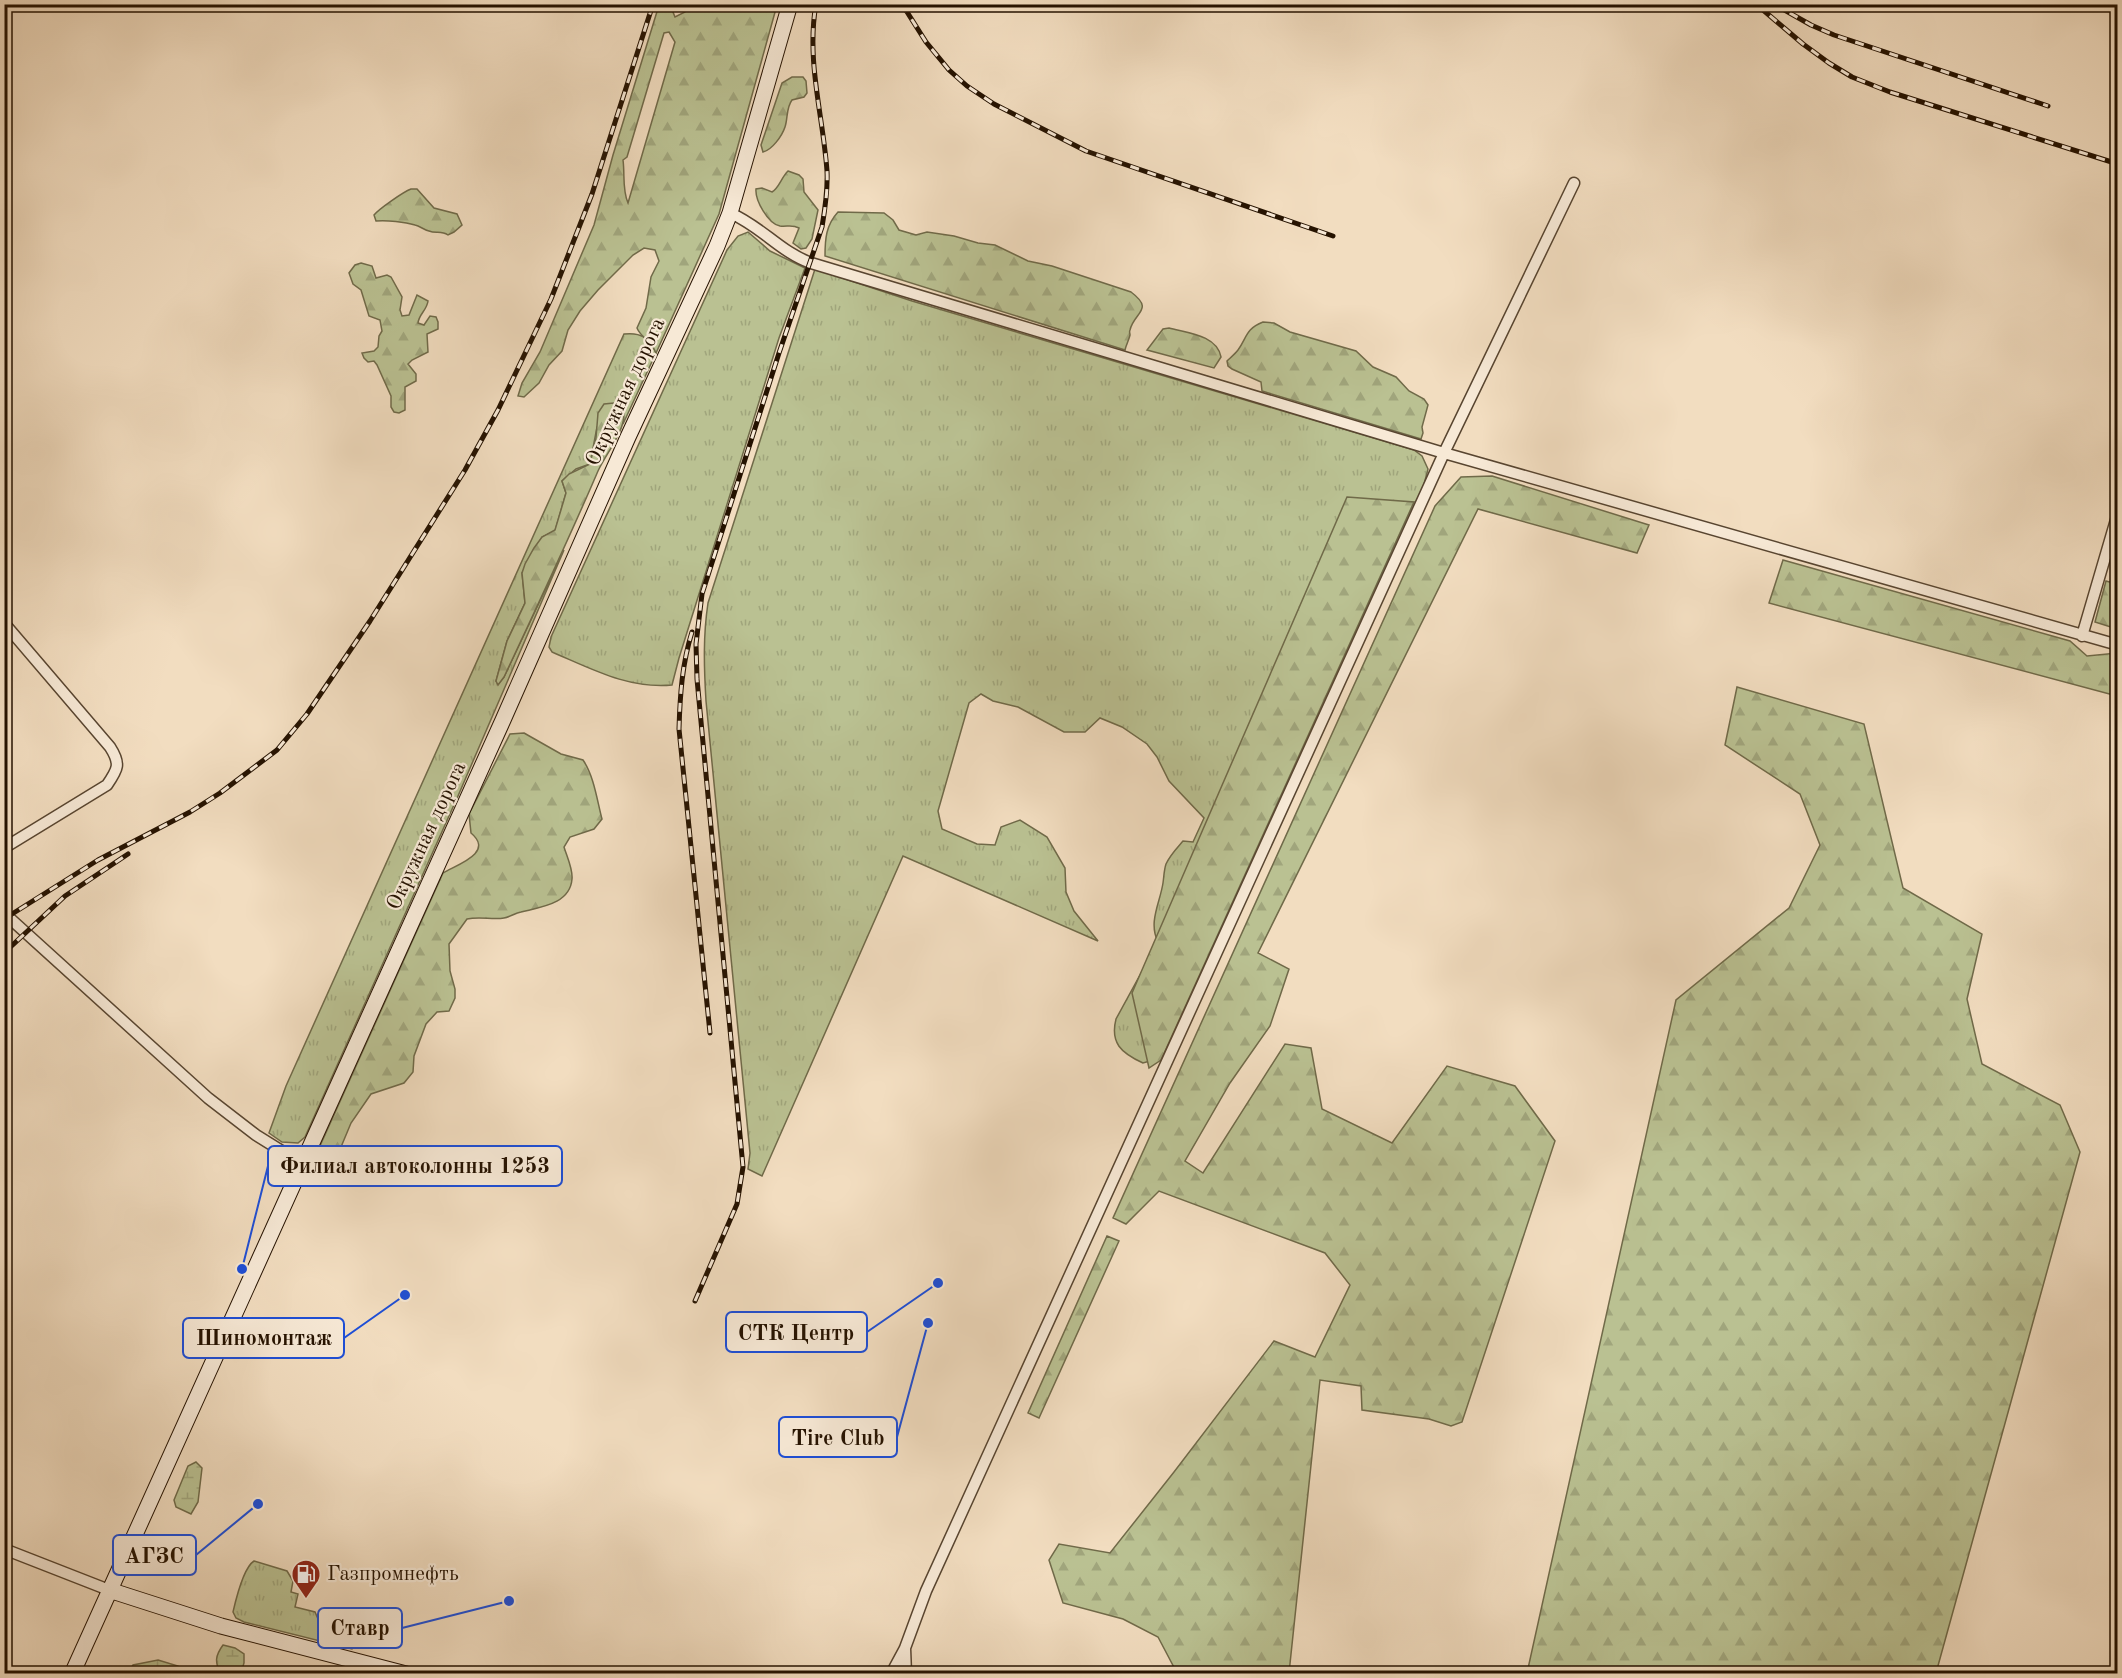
<svg xmlns="http://www.w3.org/2000/svg" width="2122" height="1678" viewBox="0 0 2122 1678" font-family="'Old Standard TT',serif">
<defs>
<pattern id="grass-tufts" width="24" height="20" patternUnits="userSpaceOnUse" patternTransform="scale(1.5)"><rect width="24" height="20" fill="#bac192"/><path d="M3 7l-1-3M5 7V3M7 7l1-3M15 17l-1-3M17 17v-4M19 17l1-3" fill="none" stroke="#a0a57c"/></pattern>
<pattern id="forest-firs" width="22" height="20" patternUnits="userSpaceOnUse" patternTransform="scale(1.5)"><rect width="22" height="20" fill="#bac192"/><path d="M5 1l3.5 6h-7zM16 11l3.5 6h-7z" fill="#a0a57c"/></pattern>
<pattern id="wetland-marsh" width="20" height="14" patternUnits="userSpaceOnUse" patternTransform="scale(1.5)"><rect width="20" height="14" fill="#bac192"/><path d="M1 5h8M5 5V1M11 12h8M15 12V8" fill="none" stroke="#a0a57c"/></pattern>
</defs>
<rect width="100%" height="100%" fill="#f2ddc0"/>
<filter id="stains"><feTurbulence type="fractalNoise" baseFrequency=".00333" numOctaves="4"/><feColorMatrix values="0 0 0 0 .2 0 0 0 0 .09 0 0 0 0 .02 0 0 0 .5 -.17"/></filter>
<radialGradient id="worn" r=".72"><stop offset=".6" stop-color="#630" stop-opacity="0"/><stop offset="1" stop-color="#630" stop-opacity=".3"/></radialGradient>
<path fill="url(#grass-tufts)" stroke="#706a49" stroke-width="1.5" d="M748,232L770,251L805,268L779,338L679,658L672,685C628,689 592,669 552,652L549,647L551,637L727,250L738,236Z
M815,269L912,301L1414,450L1422,456L1428,469L1421,496L1167,1051L1157,1059L1143,1063C1121,1053 1110,1043 1116,1019L1158,942C1148,922 1160,903 1163,883C1164,876 1164,870 1166,864C1170,855 1177,848 1183,841L1193,842L1204,818L1169,781L1157,757L1147,744L1122,727L1100,718L1085,732H1064L1018,707L993,701L981,694L969,703L938,811L942,829L977,844L995,845L1001,827L1020,820L1047,837L1065,868L1066,892L1074,911L1098,941L903,856L762,1176L748,1169L750,1153L706,701C704,667 703,636 708,603Z
M624,334C641,332 650,338 656,353L623,424L624,414L597,427L590,464L576,469L562,481L566,493L555,531L542,537L522,573L525,603L507,641L496,681L498,684L504,677L564,550L458,796L305,1137L298,1143L282,1142L269,1133L286,1086Z
M254,1561L287,1571L293,1581L291,1592L298,1594L295,1607L315,1612L318,1619L355,1635L358,1643L352,1649L244,1622L236,1618L233,1612C236,1599 243,1568 254,1561Z"/>
<path fill="url(#forest-firs)" stroke="#706a49" stroke-width="1.5" fill-rule="evenodd" d="M659,5H673V12L675,17L685,12L687,5H777L719,214L656,353C651,340 641,338 637,328L646,308L651,277L659,261L655,250L644,248L633,255L598,290L580,311L568,330L562,351L549,365L539,383L524,397L518,396L522,383L540,352L594,225L613,155ZM669,32L675,42L628,203C622,189 625,175 623,160L627,157L664,33Z
M792,77H803L806,81L807,93L804,97L792,100C786,108 788,118 785,127C782,136 772,150 763,152L761,145L782,83Z
M788,171L799,175L803,179L804,192L818,210L812,239L806,248L801,249L793,243L799,228C792,224 787,227 780,226C768,224 755,200 756,189L762,188L772,192C779,188 781,178 788,171Z
M411,189H417L434,208L457,214L462,225L454,232L448,235C441,230 436,234 429,231C424,230 420,226 415,225C405,222 387,220 376,221L374,215C379,209 403,192 411,189Z
M838,212L884,213L893,220L899,230L916,235L927,232L954,236L978,243L995,245L1028,261L1052,266L1131,292C1155,310 1134,312 1130,330C1129,332 1130,333 1130,335C1129,340 1126,345 1125,350L825,256C825,239 826,225 838,212Z
M361,263L372,266L376,278L387,275L391,277L402,297L400,310L402,316L409,315L417,295L428,301C427,310 419,314 418,323L424,325L430,316L436,317L438,322V329L427,334L428,352L412,360L408,364L416,374V381L405,387V410L399,413L394,412L391,407V396L377,365L374,361L368,362L364,358L362,353L374,351L378,347L379,336L382,331L380,320L369,316L361,290L353,284L349,273L355,265Z
M1263,322L1274,323L1290,332L1356,351L1373,367L1396,377L1409,391L1424,399L1428,405L1422,427L1423,433L1421,439L1262,391L1261,382L1232,369L1228,366L1227,361C1230,358 1235,354 1238,350C1247,338 1245,329 1263,322Z
M1169,328C1187,333 1217,335 1221,357L1214,368L1147,350L1163,329Z
M614,403C621,407 625,414 623,422C620,437 605,456 598,471C568,541 536,609 504,677L498,685L496,681L507,641L525,603L522,573L525,564L534,548L542,537L555,530L566,493L562,481L569,474L590,464L596,438L598,413L604,404Z
M1492,476L1649,525L1637,553L1478,509L1258,953L1289,969L1270,1026L1230,1083L1185,1161L1203,1173L1285,1044L1311,1048L1322,1109L1392,1143L1447,1066L1515,1086L1555,1141L1462,1422L1451,1426L1429,1419L1362,1410L1361,1386L1320,1380L1289,1673H1177L1158,1637L1123,1619L1063,1603L1049,1560L1059,1544L1110,1553L1174,1472L1274,1341L1315,1357L1350,1285L1325,1253L1159,1191L1126,1224L1113,1218L1435,506L1461,477Z
M1347,497L1414,502L1161,1060L1149,1068L1132,993Z
M1783,560L2070,641L2087,656L2117,653V696L1769,603Z
M2106,581L2117,584V629L2095,622Z
M1737,687L1864,724L1903,888L1982,934L1967,999L1982,1064L2060,1105L2080,1152L1936,1673H1527L1676,1000L1789,908L1820,845L1800,794L1725,745Z
M524,733L561,754L583,760C594,776 597,800 602,819L594,829L570,837L564,847C567,857 573,869 572,879C570,904 541,907 521,912C515,913 510,917 504,918C492,920 480,916 467,919L449,944L450,971L455,989V998L449,1011L437,1012L426,1024L414,1056L413,1072L404,1083L371,1094L351,1123L341,1147L330,1183L319,1185L308,1182L310,1168L443,873C456,865 495,853 471,833L469,814L510,734Z
M1107,1236L1119,1241L1039,1418L1028,1413Z"/>
<path fill="url(#wetland-marsh)" stroke="#706a49" stroke-width="1.5" d="M196,1462L202,1468L198,1502L191,1514L176,1507L174,1500L188,1466Z
M223,1645L235,1648L244,1654V1663L241,1673H220C215,1662 215,1656 223,1645Z
M158,1660L178,1666L179,1671L176,1673L160,1668H151L144,1673H128L133,1665Z"/>
<g fill="none" stroke-linecap="round" stroke-linejoin="round">
<g stroke="#584530" stroke-width="13">
<path id="street" d="M730,213C761,226 780,252 811,263L1444,453L2118,645
M4,623L110,747C121,764 118,769 107,785L4,848
M2082,636L2118,513
M4,913L208,1098L256,1135L301,1163
M4,1549L109,1590
M905,1648L906,1674
M891,1674L905,1648L926,1591L1444,453L1574,183"/>
</g>
<g stroke="#251200" stroke-width="17">
<path id="secondary" d="M109,1590L221,1626L406,1674
M72,1674L503,720L628,437L717,246L730,213L790,4"/>
</g>
<use href="#street" stroke="#f7e9d6" stroke-width="10"/>
<use href="#secondary" stroke="#f7e9d6" stroke-width="15"/>
<g stroke="#251200" stroke-width="5">
<path id="rail" d="M902,4L926,42L949,70L967,86L994,104L1086,151L1333,236
M1756,4L1803,44L1829,63L1852,77L1890,92L2118,164
M1774,4L1811,25L1834,35L2048,106
M692,632C682,664 680,695 679,729L710,1033
M4,919L98,860L190,812L220,793L277,750L307,714L370,621L465,470L498,410L551,299L592,194L653,4
M4,953L65,896L128,854
M695,1301L737,1204L743,1167L697,679L696,644L702,594L779,353L822,227C825,209 828,190 827,171C823,115 806,61 816,4"/>
</g>
<use href="#rail" stroke="#f7e9d6" stroke-width="3" stroke-dasharray="9" stroke-linecap="butt"/>
</g>
<defs>
<g id="fuel-pin" transform="scale(1.5)"><path d="M0 17L-7.5 6A9.5 9.5 0 1 1 7.5 6Z" fill="#8f2418" stroke="#f7e9d6"/><path d="M-5.5-6h7V0h2V4h1.3V-2.5L3-4.5l.8-.8L6-3V5H2.5V1h-1V6h-7ZM-4.2-4.7v3.2H.2V-4.7Z" fill="#fff"/></g>
</defs>
<g fill-rule="evenodd">
<use href="#fuel-pin" x="306" y="1574"/>
</g>
<g text-anchor="middle" dominant-baseline="central" stroke-width="4.5" stroke-linejoin="round" paint-order="stroke">
<g font-size="21" fill="#251200" stroke="#f7e9d6">
<text transform="translate(626 392) rotate(-65)">Окружная дорога</text>
<text transform="translate(427 836) rotate(-65)">Окружная дорога</text>
</g>
<g font-size="21" fill="#251200" stroke="#f7e9d6" text-anchor="start">
<text x="327" y="1574">Газпромнефть</text>
</g>
</g>
<path fill="none" stroke="#1d4ed8" stroke-width="2" d="M242 1269L268 1166M938 1283L867 1332M405 1295L344 1338M928 1323L897 1437M258 1504L196 1555M509 1601L402 1628"/>
<g fill="#1d4ed8" stroke="#f7e9d6" stroke-width="2">
<circle cx="242" cy="1269" r="6"/>
<circle cx="938" cy="1283" r="6"/>
<circle cx="405" cy="1295" r="6"/>
<circle cx="928" cy="1323" r="6"/>
<circle cx="258" cy="1504" r="6"/>
<circle cx="509" cy="1601" r="6"/>
</g>
<g fill="#f7e9d6" stroke="#1d4ed8" stroke-width="2">
<rect x="268" y="1146" width="294" height="40" rx="6"/>
<rect x="726" y="1312" width="141" height="40" rx="6"/>
<rect x="183" y="1318" width="161" height="40" rx="6"/>
<rect x="779" y="1417" width="118" height="40" rx="6"/>
<rect x="113" y="1535" width="83" height="40" rx="6"/>
<rect x="318" y="1608" width="84" height="40" rx="6"/>
</g>
<g font-size="22" text-anchor="middle" font-weight="bold" fill="#251200">
<text x="415" y="1173">Филиал автоколонны 1253</text>
<text x="796" y="1340">СТК Центр</text>
<text x="264" y="1345">Шиномонтаж</text>
<text x="838" y="1445">Tire Club</text>
<text x="154" y="1563">АГЗС</text>
<text x="360" y="1635">Ставр</text>
</g>
<rect width="2122" height="1678" fill="none" stroke="#f2ddc0" stroke-width="24"/>
<rect x="6" y="6" width="2110" height="1666" fill="none" stroke="#251200" stroke-width="3"/>
<rect x="12" y="12" width="2098" height="1654" fill="none" stroke="#251200" stroke-width="1.5"/>
<rect width="100%" height="100%" filter="url(#stains)"/>
<rect width="100%" height="100%" fill="url(#worn)"/>
</svg>
